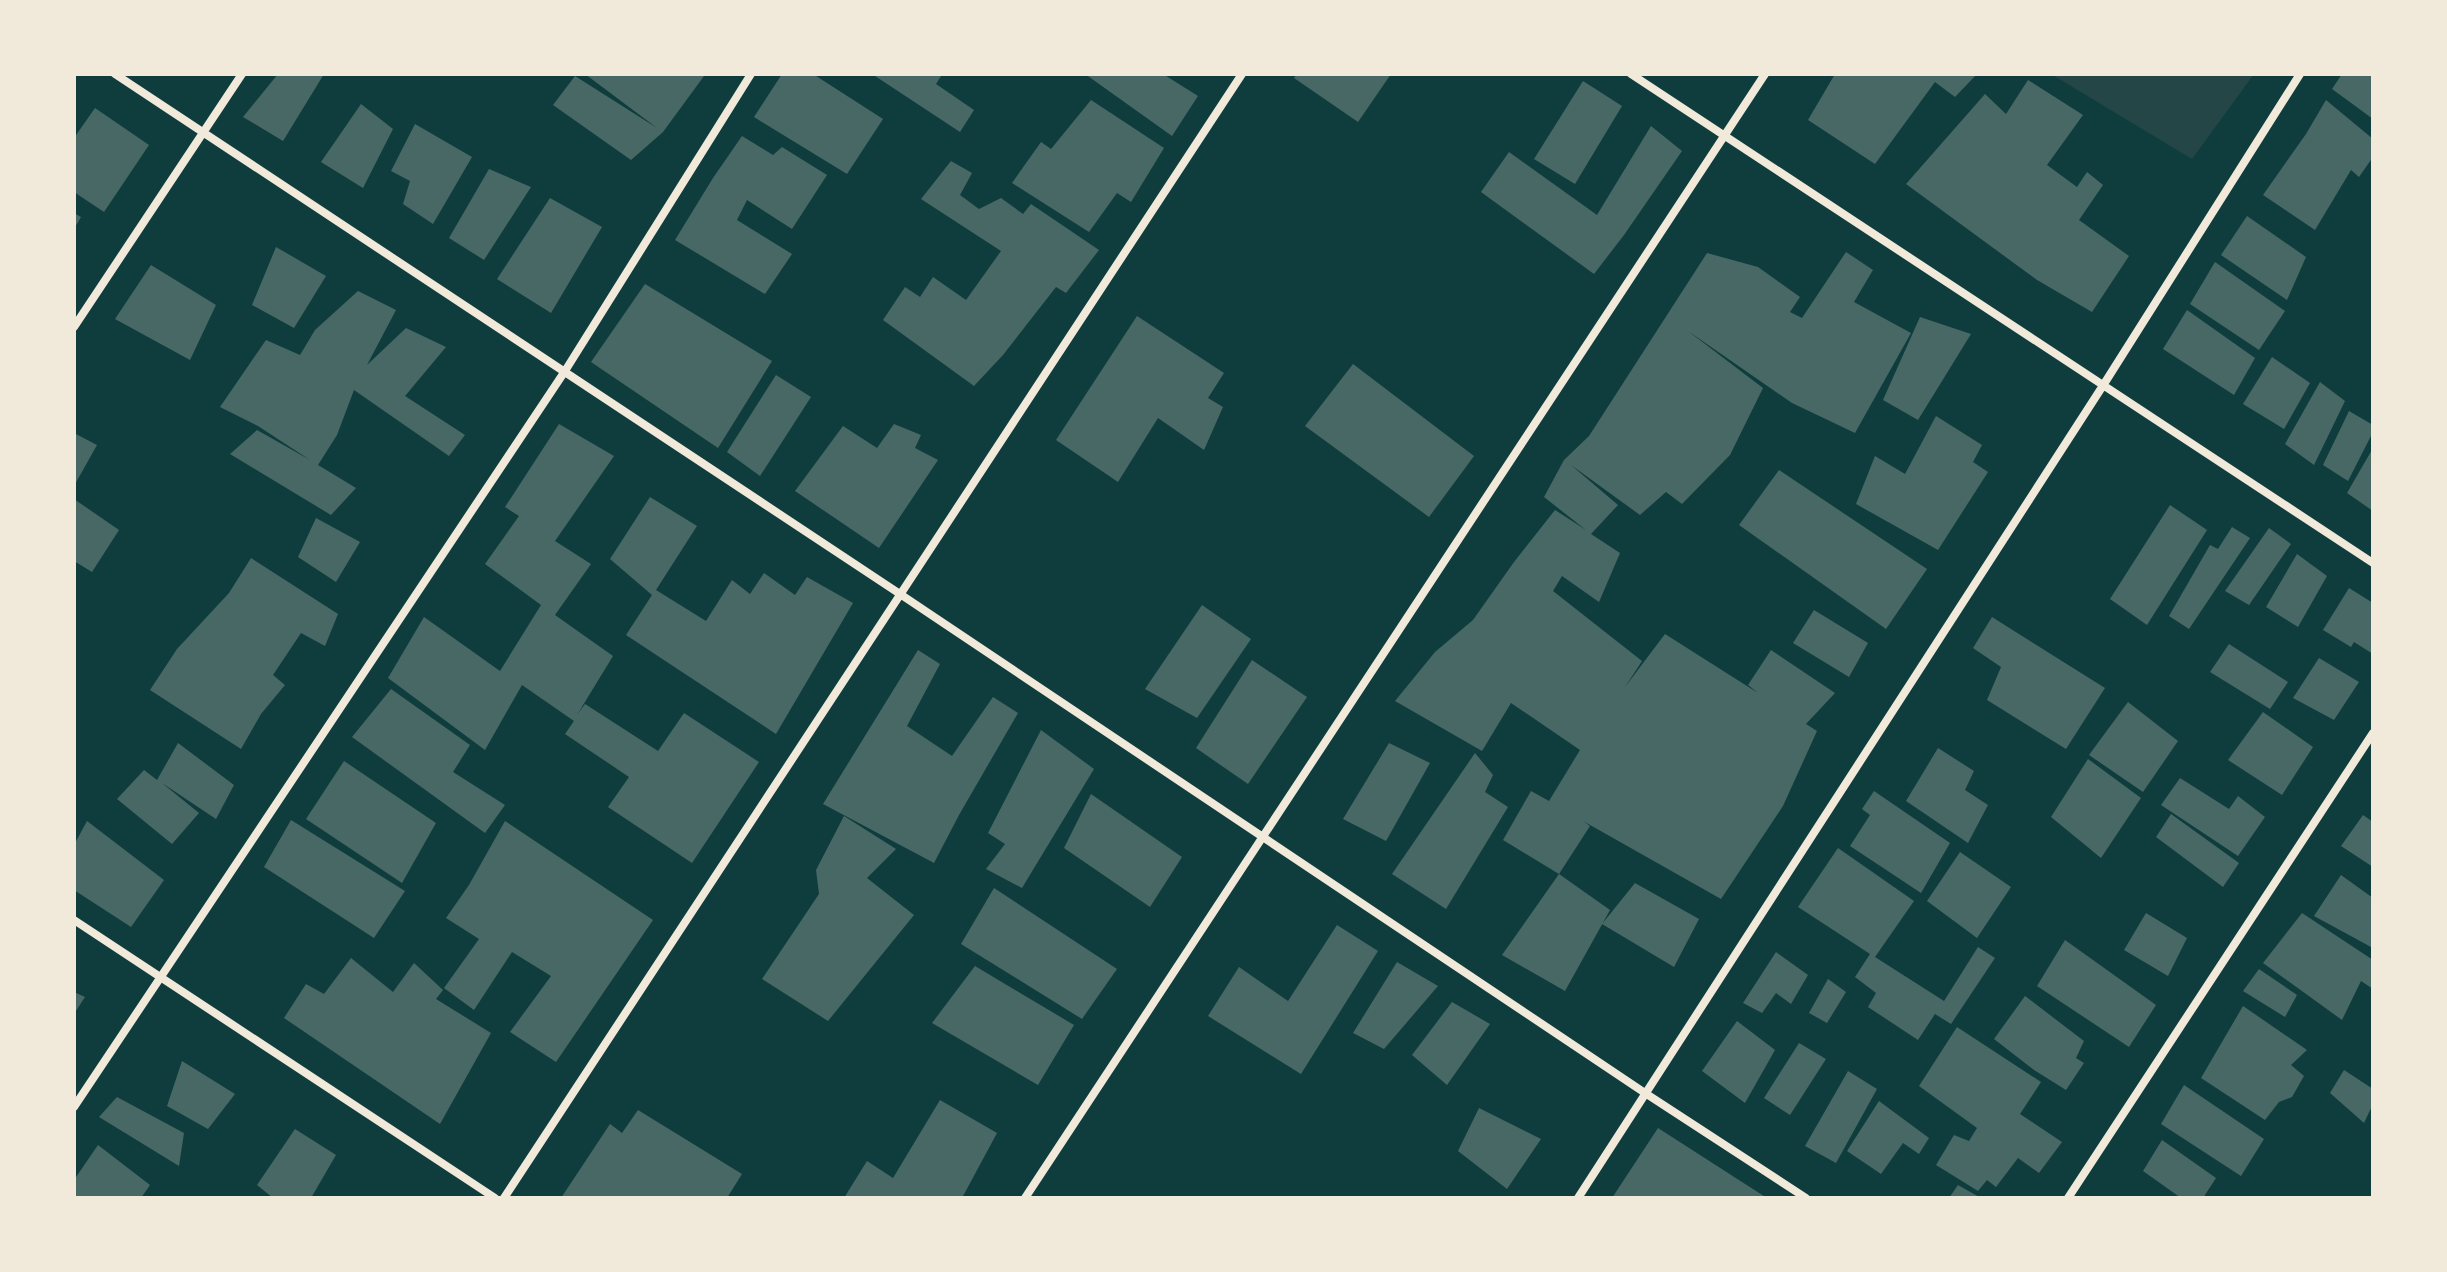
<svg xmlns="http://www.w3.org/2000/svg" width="2447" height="1272" viewBox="0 0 2447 1272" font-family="'Varela Round',sans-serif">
<rect width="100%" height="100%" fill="#0f3d3e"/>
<path fill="#244646" d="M2051,74H2254L2192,159Z"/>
<path fill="#486865" d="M278,74H324L283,141L243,117Z
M585,74H701L704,76L663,132L631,160L553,105L575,76L657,128Z
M782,74H813L883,119L847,174L754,117Z
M872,74H938L941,76L936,84L974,110L960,132Z
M1085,74H1163L1198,96L1172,136Z
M1297,74H1391L1358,122L1294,78Z
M1835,74H1977L1955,97L1935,82L1875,164L1808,120Z
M2342,74H2373V119L2332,89Z
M2028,80L2083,115L2047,165L2077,187L2087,172L2103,185L2079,220L2129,256L2092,312L2037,280L1906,184L1985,94L2006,114Z
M1583,81L1622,106L1575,184L1534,159Z
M1091,100L1164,148L1131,202L1117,193L1089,232L1012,183L1041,142L1051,149Z
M2326,100L2373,139V157L2359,177L2351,170L2315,230L2263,195L2306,134Z
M361,104L393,129L363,188L321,162Z
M95,108L149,145L104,212L74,192V138Z
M415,124L472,157L433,224L403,204L410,181L391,171Z
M1651,126L1682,151L1624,235L1594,274L1481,192L1509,152L1597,215Z
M742,136L773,155L782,147L827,175L792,229L747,200L737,220L792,254L765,294L675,240L713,178Z
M951,161L972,173L960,195L979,209L1001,198L1023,214L1031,204L1099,250L1066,293L1056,287L1003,355L974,386L883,320L905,287L920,297L933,277L966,300L1001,251L921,199Z
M489,169L531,187L484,260L449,238Z
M550,198L602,227L551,313L497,279Z
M74,213L81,217L74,229Z
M2247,216L2306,257L2287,300L2221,255Z
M276,247L326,276L294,328L252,305Z
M1846,252L1873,270L1854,302L1911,333L1855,433L1792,403L1688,331L1763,388L1730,455L1682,504L1666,492L1640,515L1571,465L1618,505L1591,534L1620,553L1599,602L1562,576L1553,591L1642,661L1625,687L1665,634L1758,693L1748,685L1771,650L1835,693L1806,724L1817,731L1783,806L1721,899L1583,821L1590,826L1559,874L1503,840L1531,791L1549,801L1580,750L1511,703L1482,751L1395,701L1435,652L1473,620L1514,562L1555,510L1586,530L1544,497L1564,460L1589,436L1707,253L1758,267L1800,297L1790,312L1802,318Z
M2215,262L2285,311L2259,350L2190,304Z
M151,265L216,305L190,360L115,319Z
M645,284L772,361L718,448L591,362Z
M358,291L396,310L367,365L406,328L446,347L405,396L465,435L449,456L354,390L337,435L318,465L356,488L331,515L230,454L257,430L310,460L258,426L220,407L266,340L300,355L315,330Z
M2187,310L2255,358L2234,395L2163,349Z
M1137,316L1224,373L1208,398L1223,407L1204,450L1158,418L1118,482L1056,440Z
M1920,317L1971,334L1918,420L1883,400Z
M2272,357L2310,383L2284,429L2243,404Z
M1353,364L1474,456L1429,517L1305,426Z
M776,375L811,397L760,476L727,452Z
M2320,382L2345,401L2314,465L2285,444Z
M2349,411L2373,425V432L2348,481L2323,465Z
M1936,416L1982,445L1973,462L1988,472L1938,550L1856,504L1875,456L1905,474Z
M559,424L614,456L555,541L591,564L555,615L613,656L577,715L585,704L658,751L684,713L759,762L692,863L608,807L629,777L565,734L574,721L522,685L485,750L388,678L424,617L500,671L541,605L485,564L519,516L505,507Z
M894,424L921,435L915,448L938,460L879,548L795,491L843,426L877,448Z
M74,433L97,445L74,486Z
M2373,448V511L2347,493Z
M1779,470L1927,569L1886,629L1739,525Z
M650,497L697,526L656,590L706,621L732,580L750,594L764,573L795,595L807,577L853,603L776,734L626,635L652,595L610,559Z
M74,499L119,530L92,572L74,561Z
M2170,505L2207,530L2147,625L2110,599Z
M316,518L360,542L336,582L298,557Z
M2232,527L2250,538L2189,629L2169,616L2210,545L2218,549Z
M2269,528L2291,544L2249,605L2225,591Z
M2297,554L2327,576L2298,627L2266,607Z
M251,558L338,614L325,646L301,633L273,675L285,685L261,714L241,749L150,690L177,649L229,593Z
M2349,588L2373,603V654L2354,642L2351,647L2323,630Z
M1202,605L1251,639L1197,718L1145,689Z
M1814,610L1868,643L1849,677L1793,643Z
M1992,617L2105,688L2066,749L1987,700L2001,667L1973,648Z
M2229,644L2288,682L2270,709L2210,672Z
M918,650L940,664L907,726L952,756L993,697L1018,713L959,815L934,863L823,804Z
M2319,658L2359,682L2334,720L2293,698Z
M1252,660L1307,697L1248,784L1196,748Z
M391,689L470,745L453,772L505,805L485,833L352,737Z
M2128,702L2178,741L2143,792L2089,755Z
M2263,712L2313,747L2282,795L2228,760Z
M1041,730L1094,769L1022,888L986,869L1005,844L988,833Z
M178,743L234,785L216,819L162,783L199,813L172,844L117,799L144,770L157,780Z
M1389,743L1430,763L1386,841L1343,819Z
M1938,748L1974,771L1965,790L1988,805L1968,843L1906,801Z
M1475,753L1493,775L1485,792L1508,807L1446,909L1392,874Z
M2088,759L2141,798L2101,858L2051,817Z
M344,761L436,823L402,883L306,819Z
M2180,778L2229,809L2238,796L2265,817L2238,856L2161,805Z
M1874,791L1950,843L1921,893L1850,846L1870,815L1862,809Z
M1091,794L1182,857L1150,907L1064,848Z
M2171,814L2239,863L2223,887L2156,837Z
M2363,815L2373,822V867L2341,846Z
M844,816L896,849L867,878L914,915L828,1021L762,979L819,894L816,870Z
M291,820L405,891L374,938L264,867Z
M87,821L164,880L131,927L74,890V845Z
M505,821L653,920L556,1062L510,1032L551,976L512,952L474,1010L444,988L479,939L446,918L469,885Z
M1838,848L1914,901L1875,957L1944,1001L1978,947L1995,958L1951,1024L1935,1014L1918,1040L1868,1007L1876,993L1855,977L1870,954L1798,907Z
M1960,852L2011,887L1977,938L1927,901Z
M1559,874L1610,910L1565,991L1502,955Z
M2341,875L2373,898V945L2371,947L2314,916Z
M1635,883L1699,919L1674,967L1602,924Z
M994,888L1117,969L1082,1019L961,944Z
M2146,913L2187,938L2168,976L2124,950Z
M2302,913L2373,960V989L2361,981L2342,1020L2263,963Z
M1337,925L1378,951L1301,1074L1208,1016L1239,967L1288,1001Z
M2065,940L2156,1005L2129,1047L2037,986Z
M1776,952L1808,975L1791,1004L1776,993L1762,1013L1743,1003Z
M351,958L393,992L414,963L443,990L436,999L491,1033L440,1124L284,1018L306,984L324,994Z
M1397,962L1438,986L1384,1049L1353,1033Z
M975,966L1074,1025L1038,1085L932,1023Z
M2259,969L2297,995L2285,1017L2243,991Z
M1828,979L1846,992L1827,1023L1809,1013Z
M74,992L85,997L74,1014Z
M2025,996L2084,1041L2076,1058L2084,1063L2066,1090L2034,1070L1994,1039Z
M1452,1002L1490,1024L1447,1085L1412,1055Z
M2243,1006L2307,1050L2291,1065L2304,1076L2292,1097L2279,1102L2265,1120L2201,1078Z
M1737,1021L1775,1050L1745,1103L1702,1071Z
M1957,1027L2041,1082L2020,1114L2062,1142L2039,1173L2018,1158L1996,1187L1987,1180L1978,1191L1936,1165L1954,1135L1969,1141L1977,1128L1919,1086Z
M1799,1043L1826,1059L1790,1115L1764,1098Z
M182,1061L235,1094L208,1129L167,1106Z
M2344,1070L2373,1089V1104L2364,1123L2330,1093Z
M1848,1071L1877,1089L1836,1163L1805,1146Z
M2184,1085L2264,1139L2241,1176L2161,1124Z
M117,1097L184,1133L179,1166L99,1117Z
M940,1100L997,1133L962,1198H844L867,1161L893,1178Z
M1879,1101L1929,1138L1919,1154L1903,1143L1881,1174L1847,1151Z
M1479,1108L1541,1139L1507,1189L1458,1151Z
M638,1110L742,1174L727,1198H561L610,1124L622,1133Z
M1658,1128L1742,1182L1767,1198H1612Z
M295,1129L336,1155L311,1198H273L257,1185Z
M2162,1140L2216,1178L2203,1198H2181L2143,1171Z
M98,1145L150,1185L141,1198H74V1180Z
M1958,1185L1981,1198H1949Z"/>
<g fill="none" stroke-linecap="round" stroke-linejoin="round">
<path stroke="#f1e9da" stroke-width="8" d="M115,74L900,594L1645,1093L1806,1198
M1631,74L2373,563
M74,327L242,74
M74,920L495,1198
M74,1107L565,371L751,74
M504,1198L1242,74
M1025,1198L1765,74
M1578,1198L2104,384L2300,74
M2068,1198L2373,733"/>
</g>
<rect width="2447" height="1272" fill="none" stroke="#f1e9da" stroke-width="152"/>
</svg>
